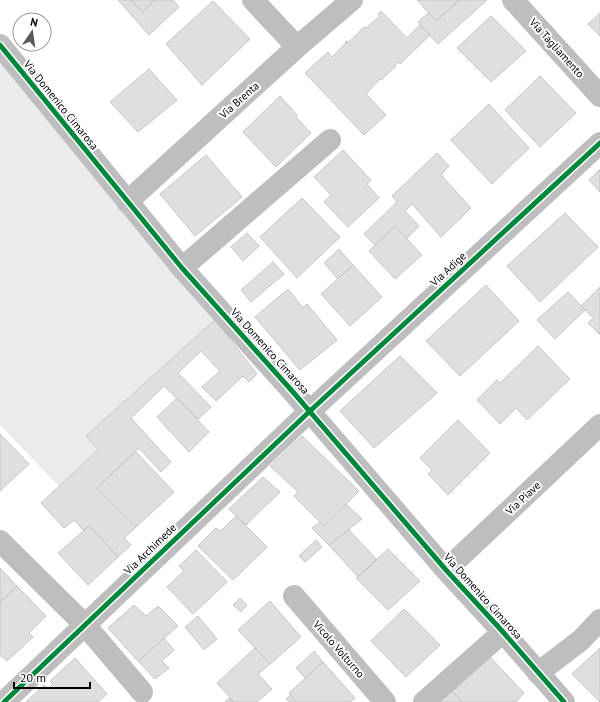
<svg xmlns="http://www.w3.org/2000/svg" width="600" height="702" viewBox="0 0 600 702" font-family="'PT Sans',sans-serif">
<rect width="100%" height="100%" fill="#fff"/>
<path fill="#ebebeb" d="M0,62L215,320L86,436L98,450L59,486L0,425Z"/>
<path fill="#dfdfdf" stroke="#c6c6c6" d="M118,0H130L143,12L154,0H173L179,7L149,35Z
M130,0H154L143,12Z
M417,0H459L436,21Z
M459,0H487L438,44L418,22L428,13L436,21Z
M213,1L250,39L202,85L166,44Z
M381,11L407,38L420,25L430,35L400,64L398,62L395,65L396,66L381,80L380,79L366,94L386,115L364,135L305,73L328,52L332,57L346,43L345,42L347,41L348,43L364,27L366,28L380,16L378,14Z
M600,13V36L588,24Z
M491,16L526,51L491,82L457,48Z
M149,69L177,100L138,132L110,102Z
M540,76L576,113L540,147L505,110Z
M280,96L297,115L296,117L311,133L276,167L243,132Z
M489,104L529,148L492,184L451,140Z
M343,150L371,180L367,184L379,198L348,227L324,202L331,195L314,177Z
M437,153L449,166L441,175L471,208L441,237L412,204L405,211L419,226L407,238L395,226L375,245L364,234L397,202L392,196Z
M206,155L242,197L195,236L160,194Z
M600,169V192L589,180Z
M302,198L340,237L297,278L260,237Z
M565,213L598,247L540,302L507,266Z
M395,226L422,255L395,279L369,251Z
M247,233L259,246L243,261L231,247Z
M339,249L353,265L338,279L324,263Z
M273,262L284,274L251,302L241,290Z
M353,265L382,297L350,326L321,294Z
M486,285L519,321L460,376L426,341Z
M600,287V335L588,323L593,318L581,306Z
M288,289L303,308L307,304L337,340L300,370L255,317Z
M568,292L585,310L555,339L537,320Z
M215,320L257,374L249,382L243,376L216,401L202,387L220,371L201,351L178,373L211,407L198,419L164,386L131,418L171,462L161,472L139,448L97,488L136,527L124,538L131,545L118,557L89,526L83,530L74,520L64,528L41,503L98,450L86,436Z
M538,346L570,379L527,420L516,408L500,424L477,400L497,380L500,383Z
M400,356L437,393L374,448L340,411Z
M177,398L209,432L189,452L157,417Z
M458,420L490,453L448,495L428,474L432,470L420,458Z
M0,434L29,464L0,491Z
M302,436L359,491L324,526L294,496L298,492L270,466Z
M135,451L174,492L136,527L97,488Z
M263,477L280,492L246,525L229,509Z
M346,504L362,519L329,545L312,528L320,522L324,526Z
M236,516L267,547L233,580L198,546L216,528L221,531Z
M89,526L118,557L88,585L58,553Z
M349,530L377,560L358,577L329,545Z
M316,540L322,547L305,562L299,556Z
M388,549L420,581L388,610L356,578Z
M196,550L227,582L193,614L167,587L184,571L179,566Z
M0,568L17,586L1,601L0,600Z
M17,586L46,616L29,633L33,637L7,661L0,655V602Z
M240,598L247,605L241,612L233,605Z
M270,601L301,637L270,664L238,630Z
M134,605L146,616L158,606L178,626L138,661L108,628Z
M404,609L440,645L406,677L371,641Z
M198,616L217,639L204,650L185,627Z
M164,638L174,650L162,661L169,668L155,679L138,661Z
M255,648L270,664L258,674L272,689L257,702H234L217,683Z
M600,648V702L572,674Z
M314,651L323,662L305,678L296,668Z
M489,656L524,693L516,702H462L452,691Z
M75,658L107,694L98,702H26L44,685L48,689L53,684L50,681Z
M323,662L355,698L351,702H296L289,693Z
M452,691L462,702H439Z
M291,695L296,702H289L286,699Z
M229,698L233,702H225Z"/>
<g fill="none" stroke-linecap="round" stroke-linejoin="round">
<path stroke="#bebebe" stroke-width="22" d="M253,0L297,47
M513,0L600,96
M0,45L182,268L293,392L446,570L503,632L564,702
M127,202L297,47L352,0
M182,268L330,140
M0,541L85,625L142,692
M446,570L600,425
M294,596L385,702
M538,673L581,640L600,620
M4,702L310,411L600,143
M424,702L503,632"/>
<g stroke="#fff" stroke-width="8">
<path id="cycleway" d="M0,45L182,268L293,392L446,570L503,632L564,702
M4,702L310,411L600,143"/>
</g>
<use href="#cycleway" stroke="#00873e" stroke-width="5"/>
</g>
<g text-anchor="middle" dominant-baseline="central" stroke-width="4" stroke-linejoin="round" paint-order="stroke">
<g font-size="11" fill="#000" stroke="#fff">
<text transform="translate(557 48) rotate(48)">Via Tagliamento</text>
<text transform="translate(239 100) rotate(-42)">Via Brenta</text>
<text transform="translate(61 105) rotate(51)">Via Domenico Cimarosa</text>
<text transform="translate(448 269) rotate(-43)">Via Adige</text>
<text transform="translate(270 351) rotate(48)">Via Domenico Cimarosa</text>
<text transform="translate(523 498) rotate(-43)">Via Piave</text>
<text transform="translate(150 549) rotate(-44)">Via Archimede</text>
<text transform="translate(483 596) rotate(48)">Via Domenico Cimarosa</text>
<text transform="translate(339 649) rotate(49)">Vicolo Volturno</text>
</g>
</g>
<g transform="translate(32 32) rotate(13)"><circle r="19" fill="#ffffff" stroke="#999999"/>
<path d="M0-3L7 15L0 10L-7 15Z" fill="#595959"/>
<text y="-6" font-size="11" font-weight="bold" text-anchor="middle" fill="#000000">N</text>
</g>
<path d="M14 682v6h76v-6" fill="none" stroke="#000000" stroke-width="2"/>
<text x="20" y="682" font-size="12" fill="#000000" stroke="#ffffff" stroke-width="3" paint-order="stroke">20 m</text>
</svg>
